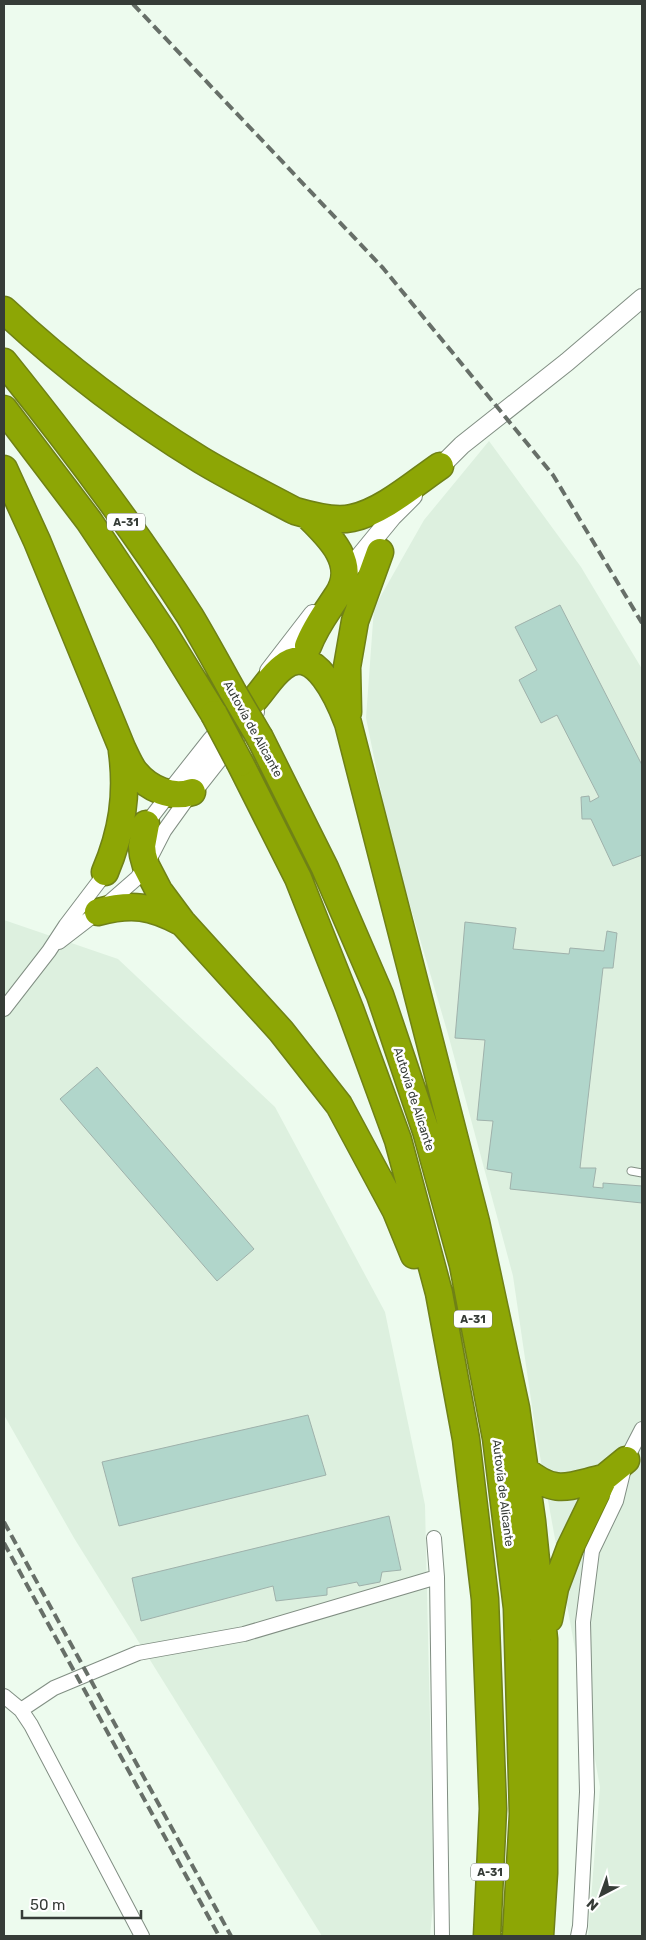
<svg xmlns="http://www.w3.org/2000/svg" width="646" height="1940" viewBox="0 0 646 1940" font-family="Rubik,sans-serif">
<rect width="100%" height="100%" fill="#edfbee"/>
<path fill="#ddf0df" d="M489,441L581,567L642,669V1936H588L600,1787L536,1434L513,1276L448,1034L391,841L366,718L374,608L424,520Z
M4,920L118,959L275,1107L385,1312L425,1505L434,1895L430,1936H322L74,1538L4,1415Z"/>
<path fill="#b1d6cb" stroke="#9fb1ab" d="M560,605L642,765V855L613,866L591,819H582L581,797L589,796L590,802L599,797L557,715L541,723L519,680L537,670L515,627Z
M465,922L516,928L513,949L569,954L570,948L604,951L607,931L617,933L613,968H603L580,1168H596L593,1187L603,1188V1183L642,1186V1203L510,1189L512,1173L487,1169L493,1121L477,1120L485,1040L455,1038Z
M97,1067L254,1249L217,1281L60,1099Z
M308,1415L326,1475L119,1526L102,1462Z
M389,1516L401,1570L382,1572L380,1582L359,1586L357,1582L327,1588V1595L276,1601L273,1586L141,1621L132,1578Z"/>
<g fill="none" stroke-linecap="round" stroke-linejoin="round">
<g stroke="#818e83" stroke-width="9">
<path id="service" d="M631,1171L642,1173"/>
</g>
<g stroke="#818e83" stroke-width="16">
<path id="minor" d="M143,828L170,793
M59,942L98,912L137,878L146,866L164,831L192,792
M4,1009L49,951L66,925L110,867
M434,1538L437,1577L442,1936
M4,1696L21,1710L31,1725L142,1936
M21,1710L54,1688L138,1653L244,1634L437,1577
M578,1936L580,1926L587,1792L583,1622L592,1551L616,1501L626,1460L642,1429"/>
</g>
<g stroke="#818e83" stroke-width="20">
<path id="tertiary" d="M432,475L462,445L567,362L642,298
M342,578L392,517L413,496
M269,671L313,614
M192,792L255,712
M170,793L211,741L228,722"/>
</g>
<g stroke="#6f8116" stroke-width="29">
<path id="motorway" d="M4,310C64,366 131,417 201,460C231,478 263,494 295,511C312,516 334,522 352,518C382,512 415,483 440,466
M4,362C70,444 133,527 190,616C205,641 219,667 233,692
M4,409L89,521L164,633L214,714
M4,469L37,541L122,748C126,756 130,766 135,772C149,789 172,799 192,792
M306,514C329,536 359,564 337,596C326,613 315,627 308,646
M348,712L347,667L355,621L380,552
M234,716C242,711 249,706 255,699C264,689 272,675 283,667C315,641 340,702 348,723L476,1222L516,1408L532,1521L544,1639V1873L540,1936
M260,738L325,868L380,995L426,1131L463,1265L496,1438L517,1608L523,1814L516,1936
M240,763L298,878L350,1009L398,1140L439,1293L466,1439L485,1599L493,1809L487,1936
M146,824L142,846L143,855L146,866L159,891L182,922L281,1031L339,1105L396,1211L414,1255
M105,872C122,832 128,795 122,751
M98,912C132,903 151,906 181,922
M525,1470C556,1496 568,1486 604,1478
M549,1619L555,1588L570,1548L604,1478L626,1460"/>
</g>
<use href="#service" stroke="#fff" stroke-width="7"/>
<use href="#minor" stroke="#fff" stroke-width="14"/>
<use href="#tertiary" stroke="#fff" stroke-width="18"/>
<use href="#motorway" stroke="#8da605" stroke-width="26"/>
<path stroke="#676f68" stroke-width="4" stroke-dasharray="10 5" stroke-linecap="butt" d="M133,4L383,268L553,475L642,623
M4,1522L231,1936
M4,1543L219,1936"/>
<g stroke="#6f8116" stroke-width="29" stroke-linecap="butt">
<path id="motorway-bridge" d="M233,692L260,738
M214,714L240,763"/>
</g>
<use href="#motorway-bridge" stroke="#8da605" stroke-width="26"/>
</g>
<g text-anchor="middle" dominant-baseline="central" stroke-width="5" stroke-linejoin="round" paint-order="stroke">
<g fill="#fff" stroke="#727673" stroke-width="1">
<rect x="107" y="513.5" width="38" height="17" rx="4"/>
<rect x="454" y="1310.5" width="38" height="17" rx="4"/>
<rect x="471" y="1863.5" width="38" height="17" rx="4"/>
</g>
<g font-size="11" font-weight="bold" fill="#363c37">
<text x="126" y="522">A-31</text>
<text x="473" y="1319">A-31</text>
<text x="490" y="1872">A-31</text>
</g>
<g font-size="12" fill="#363c37" stroke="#fff">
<text transform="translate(253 729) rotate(61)">Autovía de Alicante</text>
<text transform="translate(414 1099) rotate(72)">Autovía de Alicante</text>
<text transform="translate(503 1493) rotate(83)">Autovía de Alicante</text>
</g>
</g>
<rect width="646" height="1940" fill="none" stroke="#363c37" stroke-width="10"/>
<g transform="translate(601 1895) rotate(221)" stroke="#ffffff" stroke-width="4" paint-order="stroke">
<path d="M0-4L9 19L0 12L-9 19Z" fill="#363c37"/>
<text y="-8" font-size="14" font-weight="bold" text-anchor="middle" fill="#363c37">N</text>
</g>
<path d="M22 1910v8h119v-8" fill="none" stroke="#363c37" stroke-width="2.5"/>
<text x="30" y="1910" font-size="15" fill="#363c37" stroke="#ffffff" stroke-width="4" paint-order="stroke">50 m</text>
</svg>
